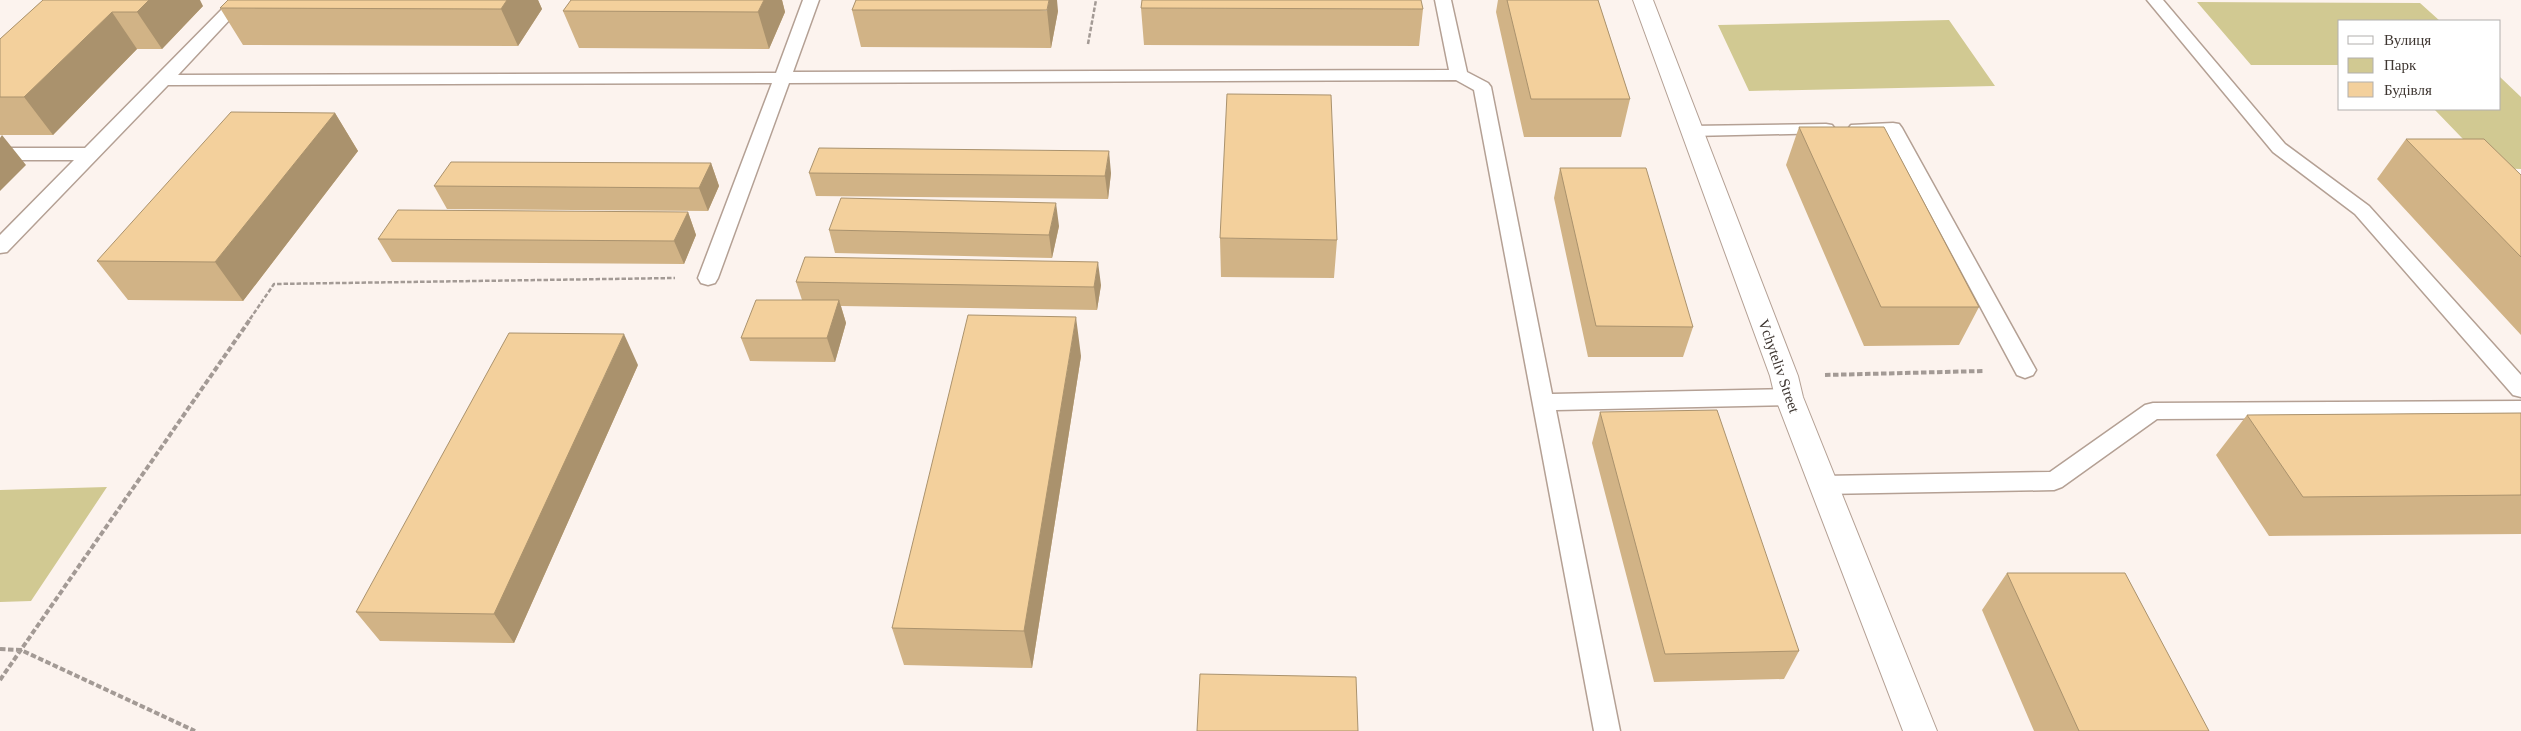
<svg xmlns="http://www.w3.org/2000/svg" width="2521" height="731" viewBox="0 0 2521 731" font-family="'Times New Roman',serif">
<rect width="100%" height="100%" fill="#fcf3ee"/>
<path fill="#d1c992" d="M2197,2L2420,3L2440,21H2340V65H2251Z
M1949,20L1995,86L1749,91L1718,25Z
M2500,77L2521,97V169L2491,168L2434,109H2500Z
M107,487L31,601L0,602V490Z"/>
<g fill="none" stroke-linecap="round" stroke-linejoin="round">
<g stroke="#b4a094" stroke-width="3">
<path id="service" d="M231,0H248L178,75L776,73L803,0H819L793,72L1449,70L1435,0H1451L1467,72L1488,83L1491,87L1552,394L1789,389L1797,391L1800,397L1797,403L1789,405L1556,410L1620,731H1594L1474,90L1456,80L789,83L718,278L715,283L708,285L701,283L698,278L772,83L168,85L7,252L0,253V235L74,160H0V148H85Z
M2147,0H2163L2285,144L2369,206L2521,375V397L2513,395L2355,214L2273,152Z
M1893,123L1899,124L1902,128L2036,370L2033,375L2025,378L2017,375L1887,133H1851L1848,129L1851,125Z
M1826,124L1832,125L1835,129L1832,133L1691,136L1685,135L1682,131L1685,127L1691,126Z
M2521,401V417L2157,419L2062,487L2054,490L1823,494L1815,491L1811,485L1815,479L1823,476L2050,472L2145,405L2153,403Z"/>
</g>
<g stroke="#b4a094" stroke-width="2">
<path id="minor" d="M1633,0H1653L1798,376L1803,397L1937,731H1903L1775,397L1770,376Z"/>
</g>
<path stroke="#a39a95" stroke-width="2.5" stroke-dasharray="4.5 2" stroke-linecap="butt" d="M1088,44L1096,0
M250,319L274,284L675,278"/>
<path stroke="#a39a95" stroke-width="4" stroke-dasharray="5.5 2.5" stroke-linecap="butt" d="M1825,375L1983,371
M0,649L21,650L195,731
M0,680L251,318"/>
<use href="#service" fill="#fff" fill-rule="evenodd"/>
<use href="#minor" fill="#fff" fill-rule="evenodd"/>
</g>
<path fill="#d1b386" d="M43,0L203,6L162,49H137L53,135H0V39Z
M228,0H538L542,9L518,46L243,45L220,8Z
M571,0H782L785,12L769,49L579,48L563,11Z
M856,0L1058,11L1051,48L861,47L852,10Z
M1498,0H1598L1630,99L1621,137H1524L1496,12Z
M1141,8L1423,9L1419,46L1144,45Z
M335,113L358,151L243,301L128,300L97,261Z
M1799,127L1979,307L1959,345L1864,346L1786,165Z
M2406,139L2521,175V335L2377,179Z
M711,163L719,186L708,211L447,209L434,186Z
M1560,168L1693,327L1683,357H1588L1554,198Z
M809,173H1111L1108,199L816,196Z
M688,212L696,235L684,264L392,262L378,239Z
M1059,226L1052,258L835,253L829,230Z
M1220,238L1337,240L1334,278L1221,277Z
M796,282L1101,285L1097,310L841,306L846,323L835,362L750,361L741,338L802,300Z
M1081,356L1032,668L904,665L892,628Z
M638,365L514,643L380,641L356,612Z
M1600,412L1799,651L1784,679L1654,682L1592,443Z
M2521,413V534L2269,536L2216,455L2247,415Z
M2007,573L2209,731H2034L1982,610Z"/>
<path fill="#aa926d" d="M149,0H200L203,6L162,49L137,12Z
M507,0H538L542,9L518,46L501,9Z
M764,0H782L785,12L769,49L758,12Z
M1049,0H1057L1058,11L1051,48L1047,10Z
M112,12L137,49L53,135L24,97Z
M335,113L358,151L243,301L215,262Z
M2,135L26,165L0,191V138Z
M1109,151L1111,173L1108,199L1105,176Z
M711,163L719,186L708,211L699,188Z
M1056,203L1059,226L1052,258L1049,235Z
M688,212L696,235L684,264L674,241Z
M1098,262L1101,285L1097,310L1094,287Z
M839,300L846,323L835,362L827,338Z
M1076,317L1081,356L1032,668L1024,631Z
M624,334L638,365L514,643L494,614Z"/>
<path fill="#f3d09c" stroke="#aa926d" d="M43,0H149L137,12H112L24,97H0V39Z
M228,0H507L501,9L220,8Z
M571,0H764L758,12L563,11Z
M856,0H1049L1047,10H852Z
M1142,0H1421L1423,9L1141,8Z
M1507,0H1598L1630,99H1531Z
M1227,94L1331,95L1337,240L1220,238Z
M231,112L335,113L215,262L97,261Z
M1799,127H1884L1979,307H1881Z
M2406,139H2484L2521,175V257Z
M819,148L1109,151L1105,176L809,173Z
M451,162L711,163L699,188L434,186Z
M1560,168H1646L1693,327L1596,326Z
M841,198L1056,203L1049,235L829,230Z
M398,210L688,212L674,241L378,239Z
M805,257L1098,262L1094,287L796,282Z
M756,300H839L827,338H741Z
M968,315L1076,317L1024,631L892,628Z
M509,333L624,334L494,614L356,612Z
M1717,410L1799,651L1665,654L1600,412Z
M2521,413V495L2303,497L2247,415Z
M2007,573H2125L2209,731H2079Z
M1200,674L1356,677L1358,731H1197Z"/>
<g text-anchor="middle" dominant-baseline="central" stroke-width="4.5" stroke-linejoin="round" paint-order="stroke">
<g font-size="15" fill="#3e3631" stroke="#fff">
<text transform="translate(1779 366) rotate(71)">Vchyteliv Street</text>
</g>
</g>
<rect x="2338" y="20" width="162" height="90" fill="#ffffff" stroke="#b2afad"/>
<rect x="2348" y="36" width="25" height="8" fill="#ffffff" stroke="#b2afad"/>
<text x="2384" y="45" font-size="15" fill="#3e3631">Вулиця</text>
<rect x="2348" y="58" width="25" height="15" fill="#d1c992" stroke="#b2afad"/>
<text x="2384" y="70" font-size="15" fill="#3e3631">Парк</text>
<rect x="2348" y="82" width="25" height="15" fill="#f3d09c" stroke="#b2afad"/>
<text x="2384" y="95" font-size="15" fill="#3e3631">Будівля</text>
</svg>
